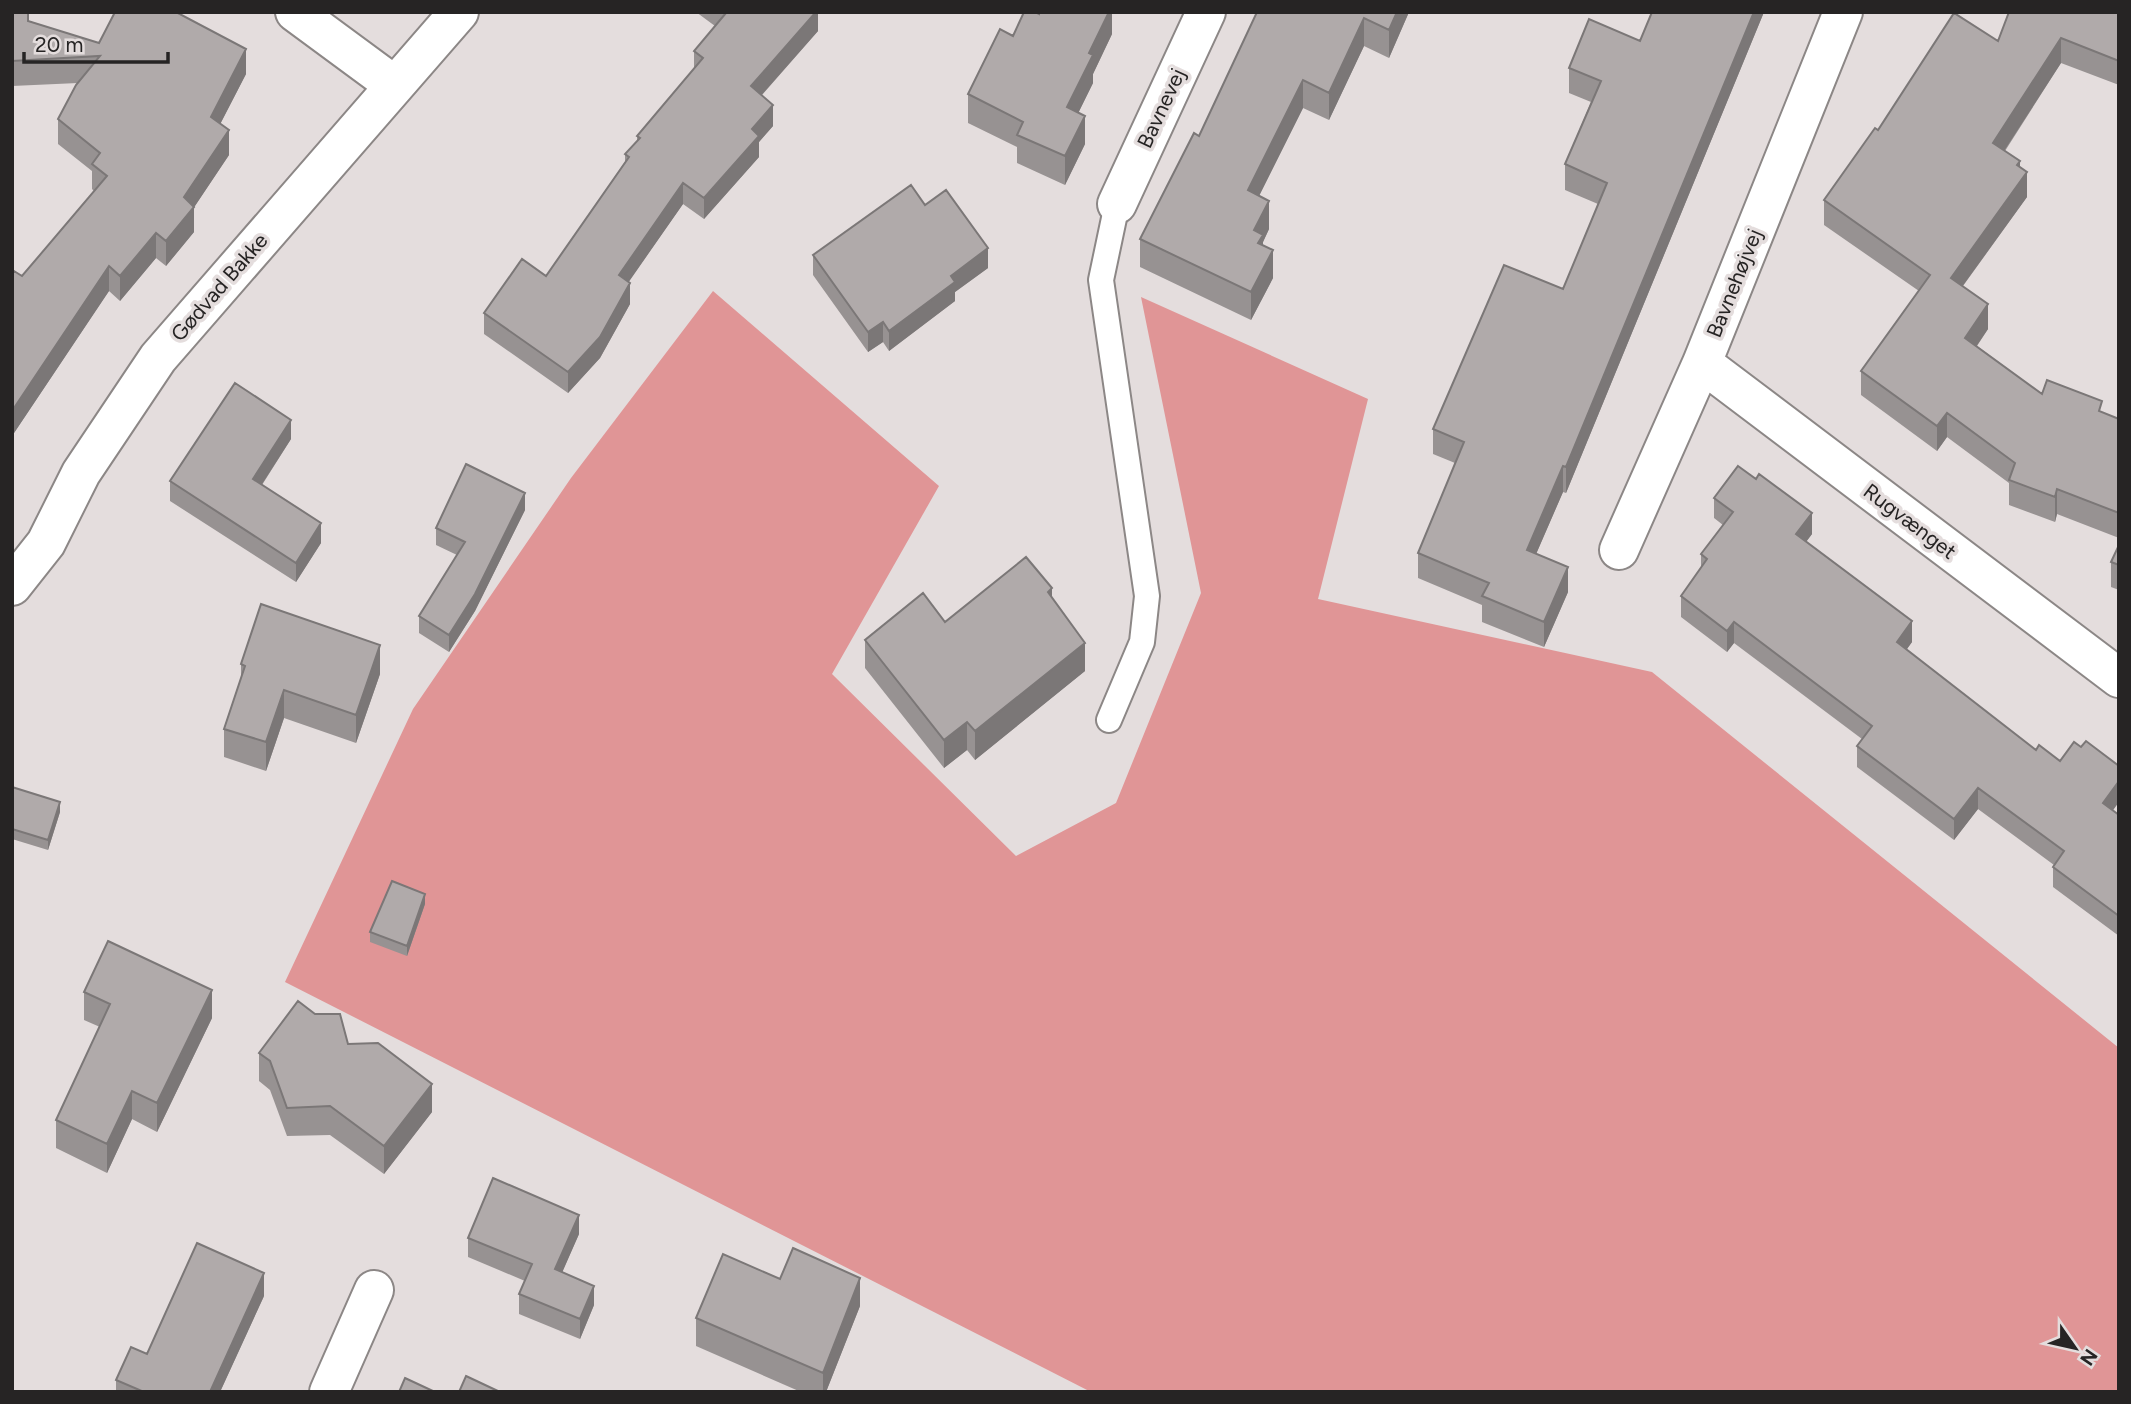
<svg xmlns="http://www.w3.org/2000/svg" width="2131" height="1404" viewBox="0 0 2131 1404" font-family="Figtree,sans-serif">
<rect width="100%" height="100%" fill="#e4dddd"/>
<path fill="#e09596" d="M713,291L939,486L832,674L1016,856L1116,803L1201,593L1141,297L1368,399L1318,599L1652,672L2119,1048V1392H1091L285,982L413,709L571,478Z"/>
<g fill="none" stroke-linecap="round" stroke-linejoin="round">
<g stroke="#8c8786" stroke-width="28">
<path id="lane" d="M1109,720L1142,642L1147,596L1101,280L1117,204"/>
</g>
<g stroke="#8c8786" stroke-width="42">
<path id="street" d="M295,12L394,85
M1117,204L1206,12
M1702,363L2119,678
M1619,550L1702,363L1843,12
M12,586L46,543L81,473L158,358L459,12
M329,1392L374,1290"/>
</g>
<use href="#lane" stroke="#fff" stroke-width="24"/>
<use href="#street" stroke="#fff" stroke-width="38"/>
</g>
<path fill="#979292" d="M12,12L28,21L99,43L246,74L220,124L229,155L194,207V232L166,266L156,258L120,301L109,291L12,436V274L22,276L94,191L92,189V171L58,144V119L78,83L12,86Z
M696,12H818V31L762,95L773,126L759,142V157L704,219L683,204L628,282L630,304L600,358L568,393L484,334V313L546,276L625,162V154L637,141V136L694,69V51L715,26Z
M1112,12V34L1093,74V83L1078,113L1085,144L1065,185L1017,163V147L968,123V94L1039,14Z
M1257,12H1409L1389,58L1364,46L1329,120L1303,108L1259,196L1269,229L1263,242V245L1273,278L1251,320L1140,267V239L1199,136Z
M1652,12H1764L1566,493L1563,492L1536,554L1568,592L1544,647L1482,622V605L1418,578V553L1455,463L1433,454V429L1563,289L1598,204L1565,190V164L1591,102L1569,93V68L1640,41Z
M2119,12V85L2061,63L2005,151L2020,167L2027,197L1963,286L1988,329L1977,346L2042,394L2102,412L2119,419V538L2057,514L2055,522L2009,505V483L1947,437L1937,451L1861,395V371L1919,291L1824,225V200L1878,130L1998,41Z
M925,205L988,268L955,292V301L889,351L883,342L868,352L813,275V255Z
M291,439L262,485L321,543L296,582L170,501V481Z
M1714,498L1812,534L1806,542L1912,642L1906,650L2119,815V936L2053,887V867L2054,865L1978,809L1954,840L1857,767V746L1862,739L1734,643L1727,652L1681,617V596L1701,568V554L1723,525L1714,518Z
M525,510L475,611L449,652L419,633V616L457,555L436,545V528Z
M2119,545V590L2111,587V562Z
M1052,598L1085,671L975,760L967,750L944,768L865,668V640Z
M241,664L380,674L356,743L284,718L266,771L224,757V729L241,679Z
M12,787L60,812L48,850L12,839Z
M425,904L407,956L370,942V932Z
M84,992L212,1018L157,1132L132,1119L107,1173L56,1148V1120L100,1027L84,1020Z
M348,1044L432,1112L384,1174L330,1135L287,1136L270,1090L259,1081V1053Z
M579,1234L562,1272L594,1305L580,1339L519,1314V1294L525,1281L468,1257V1238Z
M780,1279L860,1306L826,1392H801L696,1346V1318Z
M264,1296L220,1392H116V1380L147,1354Z"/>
<path fill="#7b7777" d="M809,12H818V31L751,107V86Z
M1109,12H1112V34L1093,74V83L1067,136V107L1089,53Z
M1397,12H1409L1389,58V30Z
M1754,12H1764L1566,493V467Z
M1364,18V46L1329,120V93Z
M2061,38V63L1993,168V143Z
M246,49V74L211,142V117Z
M1303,80V108L1248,218V190Z
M773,105V126L759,142V157L704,219V198L752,129Z
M1085,116V144L1065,185V156Z
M229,130V155L193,209L194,207V232L166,266V241L184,197Z
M2020,161V182L2027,172V197L1951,302V278Z
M683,183V204L619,296V275Z
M1269,201V229L1263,242V263L1254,230Z
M156,233V258L120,301V276Z
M988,248V268L955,292V301L889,351V331L951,276Z
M1273,250V278L1251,320V292Z
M109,266V291L12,436V411Z
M630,283V304L600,358L568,393V372Z
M1988,304V329L1965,363V338Z
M883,322V342L868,352V332Z
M1947,413V437L1937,451V426Z
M291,420V439L253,498V479Z
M1563,466V492L1527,575V550Z
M2057,489V514L2055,522V497Z
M525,493V510L475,611L449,652V635Z
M1812,513V534L1796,555V534Z
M321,523V543L296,582V563Z
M1568,567V592L1544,647V622Z
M1052,588V617L1048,592Z
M1912,621V642L1897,663V642Z
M1734,622V643L1727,652V631Z
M1085,643V671L975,760V731Z
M380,645V674L356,743V715Z
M284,690V718L266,771V742Z
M967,722V750L944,768V740Z
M2119,781V802L2103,824V803Z
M1978,788V809L1954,840V819Z
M60,802V812L48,850V840Z
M425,894V904L407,956V946Z
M212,990V1018L157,1132V1103Z
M432,1084V1112L384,1174V1146Z
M132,1091V1119L107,1173V1144Z
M579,1215V1234L555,1289V1269Z
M264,1273V1296L220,1392H210Z
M860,1278V1306L826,1392H823V1373Z
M594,1286V1305L580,1339V1319Z"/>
<path fill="#b0aaaa" stroke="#7b7777" stroke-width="2" d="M12,12H28V21L99,43L115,12H176L246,49L211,117L229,130L184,197L194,207L166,241L156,233L120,276L109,266L12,411V274L14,271L22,276L107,176L92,164L100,153L58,119L76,85L100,56L12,61Z
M725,12H816L751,86L773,105L752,129L759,136L704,198L683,183L619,275L630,283L600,337L568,372L484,313L522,259L546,276L629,157L625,154L640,138L637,136L703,58L694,51L726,13Z
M1024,12H1035L1039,14V12H1109L1089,53L1093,55L1067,107L1085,116L1065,156L1017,135L1023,122L968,94L1000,29L1013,36Z
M1257,12H1397L1389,30L1364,18L1329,93L1303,80L1248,190L1269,201L1254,230L1263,235L1258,243L1273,250L1251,292L1140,239L1194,133L1199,136Z
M1652,12H1754L1566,467L1563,466L1527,550L1568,567L1544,622L1482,596L1489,583L1418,553L1464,442L1433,429L1504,265L1563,289L1607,183L1565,164L1601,81L1569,68L1589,19L1640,41Z
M2009,12H2119V61L2061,38L1993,143L2020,161L2017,165L2027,172L1951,278L1988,304L1965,338L2042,394L2047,380L2102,401L2099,411L2119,419V513L2057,489L2055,497L2009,480L2015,463L1947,413L1937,426L1861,371L1930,275L1824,200L1875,128L1878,130L1954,13L1998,41Z
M911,185L925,205L946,190L988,248L951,276L955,282L889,331L883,322L868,332L813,255Z
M235,383L291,420L253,479L321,523L296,563L170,481Z
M466,464L525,493L475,594L449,635L419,616L465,542L436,528Z
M1738,466L1756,479L1759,474L1812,513L1796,534L1912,621L1897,642L2036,750L2039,745L2060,761L2074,742L2081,747L2086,741L2119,766V781L2103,803L2119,815V916L2053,867L2064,851L1978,788L1954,819L1857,746L1872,726L1734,622L1727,631L1681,596L1707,559L1701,554L1733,512L1714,498Z
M2119,545V565L2111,562Z
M1026,557L1052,588L1048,592L1085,643L975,731L967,722L944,740L865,640L923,593L945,622Z
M261,604L380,645L356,715L284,690L266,742L224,729L245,666L241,664Z
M12,787L60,802L48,840L12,829Z
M392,881L425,894L407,946L370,932Z
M108,941L212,990L157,1103L132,1091L107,1144L56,1120L110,1004L84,992Z
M298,1001L315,1014H340L348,1044L378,1043L432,1084L384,1146L330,1106L287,1108L270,1061L259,1053Z
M493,1178L579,1215L555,1269L594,1286L580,1319L519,1294L532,1264L468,1238Z
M197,1243L264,1273L210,1392H144L116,1380L131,1347L147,1354Z
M793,1248L860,1278L823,1373L696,1318L723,1254L780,1279Z
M466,1376L500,1392H459Z
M405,1378L435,1392H399Z"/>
<g text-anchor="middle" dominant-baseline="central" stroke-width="7" stroke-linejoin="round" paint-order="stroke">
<g font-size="21" fill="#262424" stroke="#e4dddd">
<text transform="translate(1161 108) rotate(-65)">Bavnevej</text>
<text transform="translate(1734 283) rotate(-68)">Bavnehøjvej</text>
<text transform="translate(219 287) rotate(-49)">Gødvad Bakke</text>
<text transform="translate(1910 521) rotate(37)">Rugvænget</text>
</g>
</g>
<rect width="2131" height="1404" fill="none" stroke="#262424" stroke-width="28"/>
<g transform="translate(2075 1348) rotate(124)" stroke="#e4dddd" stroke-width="5" paint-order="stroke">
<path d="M0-5L12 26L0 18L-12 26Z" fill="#262424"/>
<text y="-10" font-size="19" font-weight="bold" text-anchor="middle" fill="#262424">N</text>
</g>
<path d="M24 52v10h144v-10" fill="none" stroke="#262424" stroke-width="3.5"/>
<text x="35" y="52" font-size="21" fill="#262424" stroke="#e4dddd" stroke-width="5" paint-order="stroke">20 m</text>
</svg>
